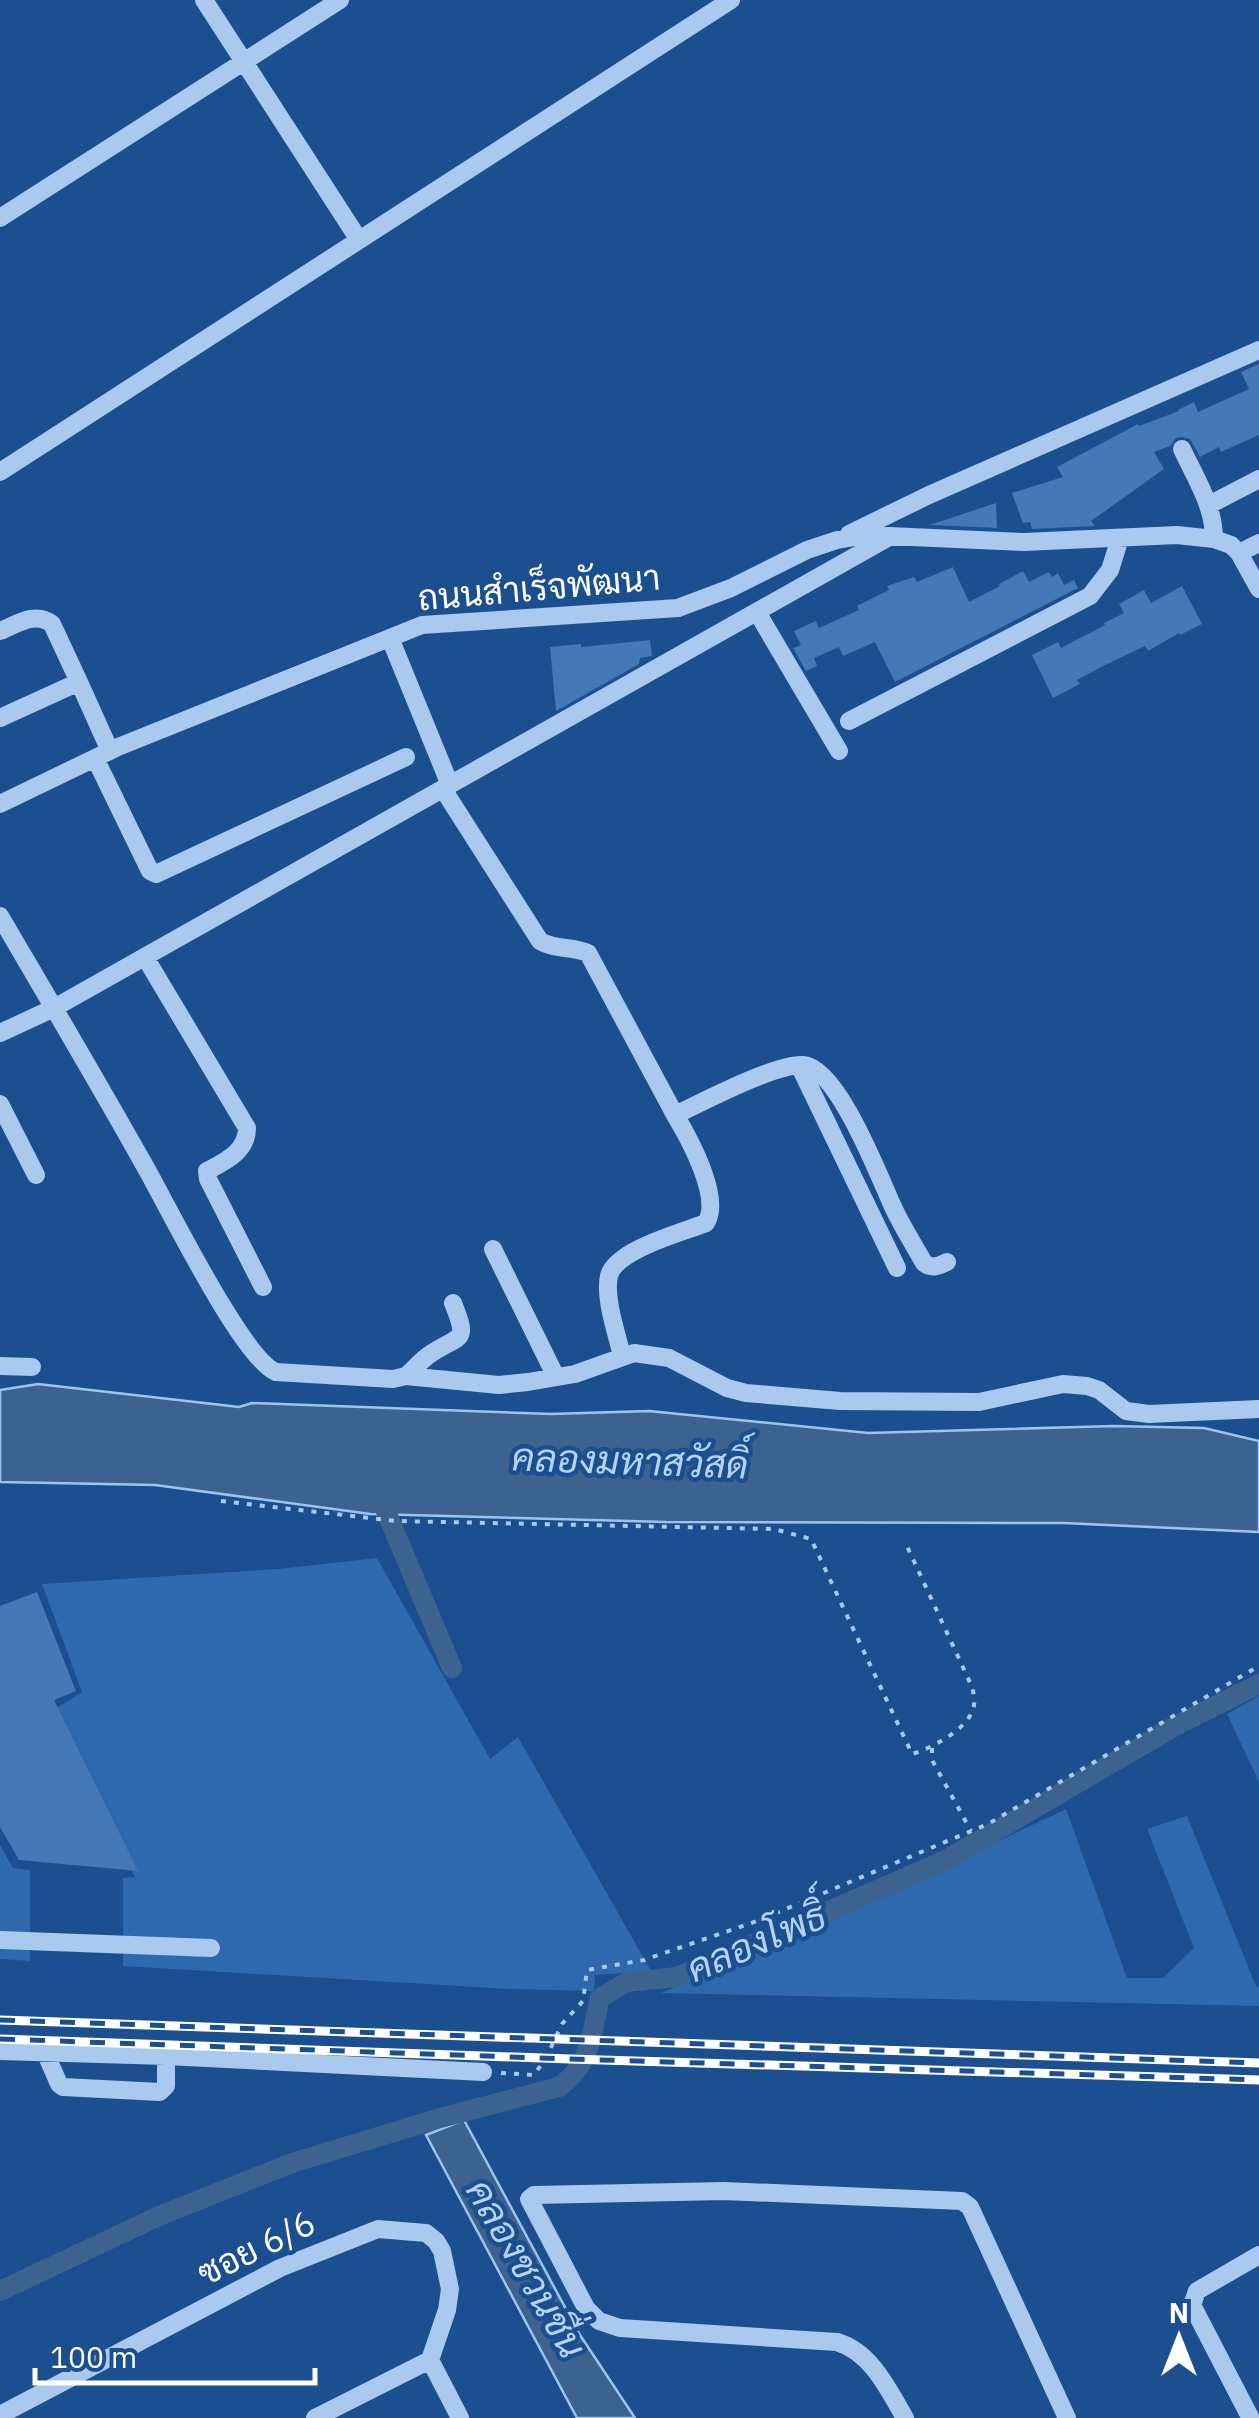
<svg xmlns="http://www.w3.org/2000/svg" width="1259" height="2418" viewBox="0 0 1259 2418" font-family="'IBM Plex Sans',Sarabun,sans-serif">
<rect width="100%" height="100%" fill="#1b4f8f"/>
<path fill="#2e69ad" d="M377,1558L490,1759L518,1737L651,1971L595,1975L594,1991L510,1989L123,1966V1878L135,1877L55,1709L82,1692L42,1584L278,1569Z
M1259,1696V1782L1227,1714Z
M1066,1809L1127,1978H1163L1194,1948L1147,1829L1187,1816L1256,1986L1259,1987V2006L661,1993L853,1910Z
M0,1845L13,1868L30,1870V1961L0,1959Z"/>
<path fill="#3c6290" stroke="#9cc4f0" stroke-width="2.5" d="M38,1384L239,1407L252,1403L551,1414L649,1411L868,1433L1114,1426L1204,1428L1259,1441V1532L1063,1523L666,1522L370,1514L155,1485L0,1482V1390Z
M464,2120L580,2335L635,2418H577L426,2135Z"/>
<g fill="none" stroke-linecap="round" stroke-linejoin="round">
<path stroke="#3c6290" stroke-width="20" d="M377,1490L452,1668
M0,2291L159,2216L292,2163L440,2118L559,2087C591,2065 591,2034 600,1998L627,1982L677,1977L946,1860L1177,1725L1259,1684"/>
</g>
<path fill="#4478b7" d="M1259,364V435L1221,452L1219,447L1200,457L1190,439L1182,437L1176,438L1170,446L1154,452L1164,469L1091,521L1095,526L1032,529L1030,522L1023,523L1012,493L1063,477L1057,467L1138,424L1139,426L1179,411L1178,410L1194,402L1198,412L1249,389L1241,372Z
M996,503L997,528L929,525L951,518Z
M953,567L969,602L1000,586L999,584L1023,571L1029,582L1049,572L1052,577L1058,573L1064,585L1074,580L1078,588L895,682L875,642L843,656L839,647L814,658L817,666L806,671L793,648L801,645L794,631L816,621L819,628L859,610L857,606L889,590L887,586L914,577L917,582Z
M1182,586L1202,624L1180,635L1179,633L1148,651L1145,646L1103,666L1077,680L1080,684L1053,698L1032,655L1058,642L1061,648L1105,625L1104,623L1124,613L1119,604L1144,590L1151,603Z
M650,640L652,656L640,658L639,664L556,711L550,647L581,644V647Z
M37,1592L76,1691L54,1700L138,1871L19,1860L0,1827V1606Z"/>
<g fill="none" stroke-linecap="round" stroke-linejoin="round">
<path stroke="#a9c9ee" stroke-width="4" stroke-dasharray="5 8" stroke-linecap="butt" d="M221,1501L396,1521L774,1529L811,1539L912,1754C932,1748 971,1728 974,1705C975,1700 973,1694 973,1689L906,1544
M932,1748V1760L971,1831
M501,2073L534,2075L546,2058L562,2024L583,2001L587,1970L644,1960L757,1921L988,1824L1259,1666"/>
<path stroke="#a9c9ee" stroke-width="18" d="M204,0L359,240
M0,218L340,0
M1182,449C1196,479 1214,506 1214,539
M0,472L731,0
M1209,505L1259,479
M849,534L929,495L1259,350
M1239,553L1259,543
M757,612L839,751
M0,631C17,624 36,611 52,624L79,682L0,718
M390,638L450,785
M79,682L110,751
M849,721L1090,596L1110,570L1120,538
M95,758L150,871L156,874L406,757
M443,789L540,941C555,950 572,946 588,953L675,1115
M0,804L118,747L422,625L678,608L731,588L807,550L837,540L866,535L1024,542L1177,535L1214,539L1231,545L1239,553L1259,589
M0,916C48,998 96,1079 142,1161C165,1200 242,1359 276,1372L393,1379L406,1376L499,1385L528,1382L575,1374L634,1353L669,1358L727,1388L746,1393L840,1401L979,1402L1063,1384L1087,1386L1099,1390L1126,1411L1149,1414L1259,1409
M145,957L247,1128C247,1151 226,1161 207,1171L208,1179L263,1287
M0,1033L54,1008L891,536
M799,1065L897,1268
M0,1104L36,1175
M493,1249L556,1377
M622,1356C617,1334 604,1298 609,1276C615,1250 683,1232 706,1223C722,1198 689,1138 675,1115C703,1102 774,1064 803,1065C838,1067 880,1179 894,1209C903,1228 914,1245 924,1263C932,1269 939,1266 947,1262
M0,1366L32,1367
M406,1376C414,1369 422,1359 432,1353C461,1334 469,1343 453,1303
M0,1940L211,1948
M0,2051L166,2056L483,2072
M45,2052L59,2084L63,2087L160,2092L166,2086V2056
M430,2360L460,2418
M0,2415L280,2268L378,2229L426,2233L436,2241L442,2251L450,2289L447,2310L430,2360
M1250,2417L1192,2305L1197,2291L1259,2255
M315,2418L430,2360
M905,2418C888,2389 871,2352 837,2342L620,2328L599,2321L586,2308L529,2199L534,2195L724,2191L962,2201L970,2207L1067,2418"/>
<g stroke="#fff" stroke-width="9">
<path id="rail" d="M0,2020L1259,2063
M0,2039L570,2059L1259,2080"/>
</g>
<use href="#rail" stroke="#1b4f8f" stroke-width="5" stroke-dasharray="15" stroke-linecap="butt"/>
</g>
<g text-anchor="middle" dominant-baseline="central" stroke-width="9" stroke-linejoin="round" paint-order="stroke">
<g font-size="35" fill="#fff" stroke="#1b4f8f">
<text transform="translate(539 587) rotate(-5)">ถนนสำเร็จพัฒนา</text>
<text transform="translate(256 2247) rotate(-26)">ซอย 6/6</text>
</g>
<g font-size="38" font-style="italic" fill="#b5d3f5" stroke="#1b4f8f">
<text transform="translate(630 1460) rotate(2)">คลองมหาสวัสดิ์</text>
<text transform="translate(756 1941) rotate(-23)">คลองโพธิ์</text>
<text transform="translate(527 2268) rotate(60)">คลองชวนชื่น</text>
</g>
</g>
<g transform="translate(1179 2338)" stroke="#1b4f8f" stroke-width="8" paint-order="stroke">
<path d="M0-8L18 38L0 25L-18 38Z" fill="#ffffff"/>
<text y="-15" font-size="28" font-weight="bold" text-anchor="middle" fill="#ffffff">N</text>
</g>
<path d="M35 2368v15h280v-15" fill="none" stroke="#ffffff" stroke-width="5"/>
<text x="50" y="2368" font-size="30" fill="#ffffff" stroke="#1b4f8f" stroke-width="8" paint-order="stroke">100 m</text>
</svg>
